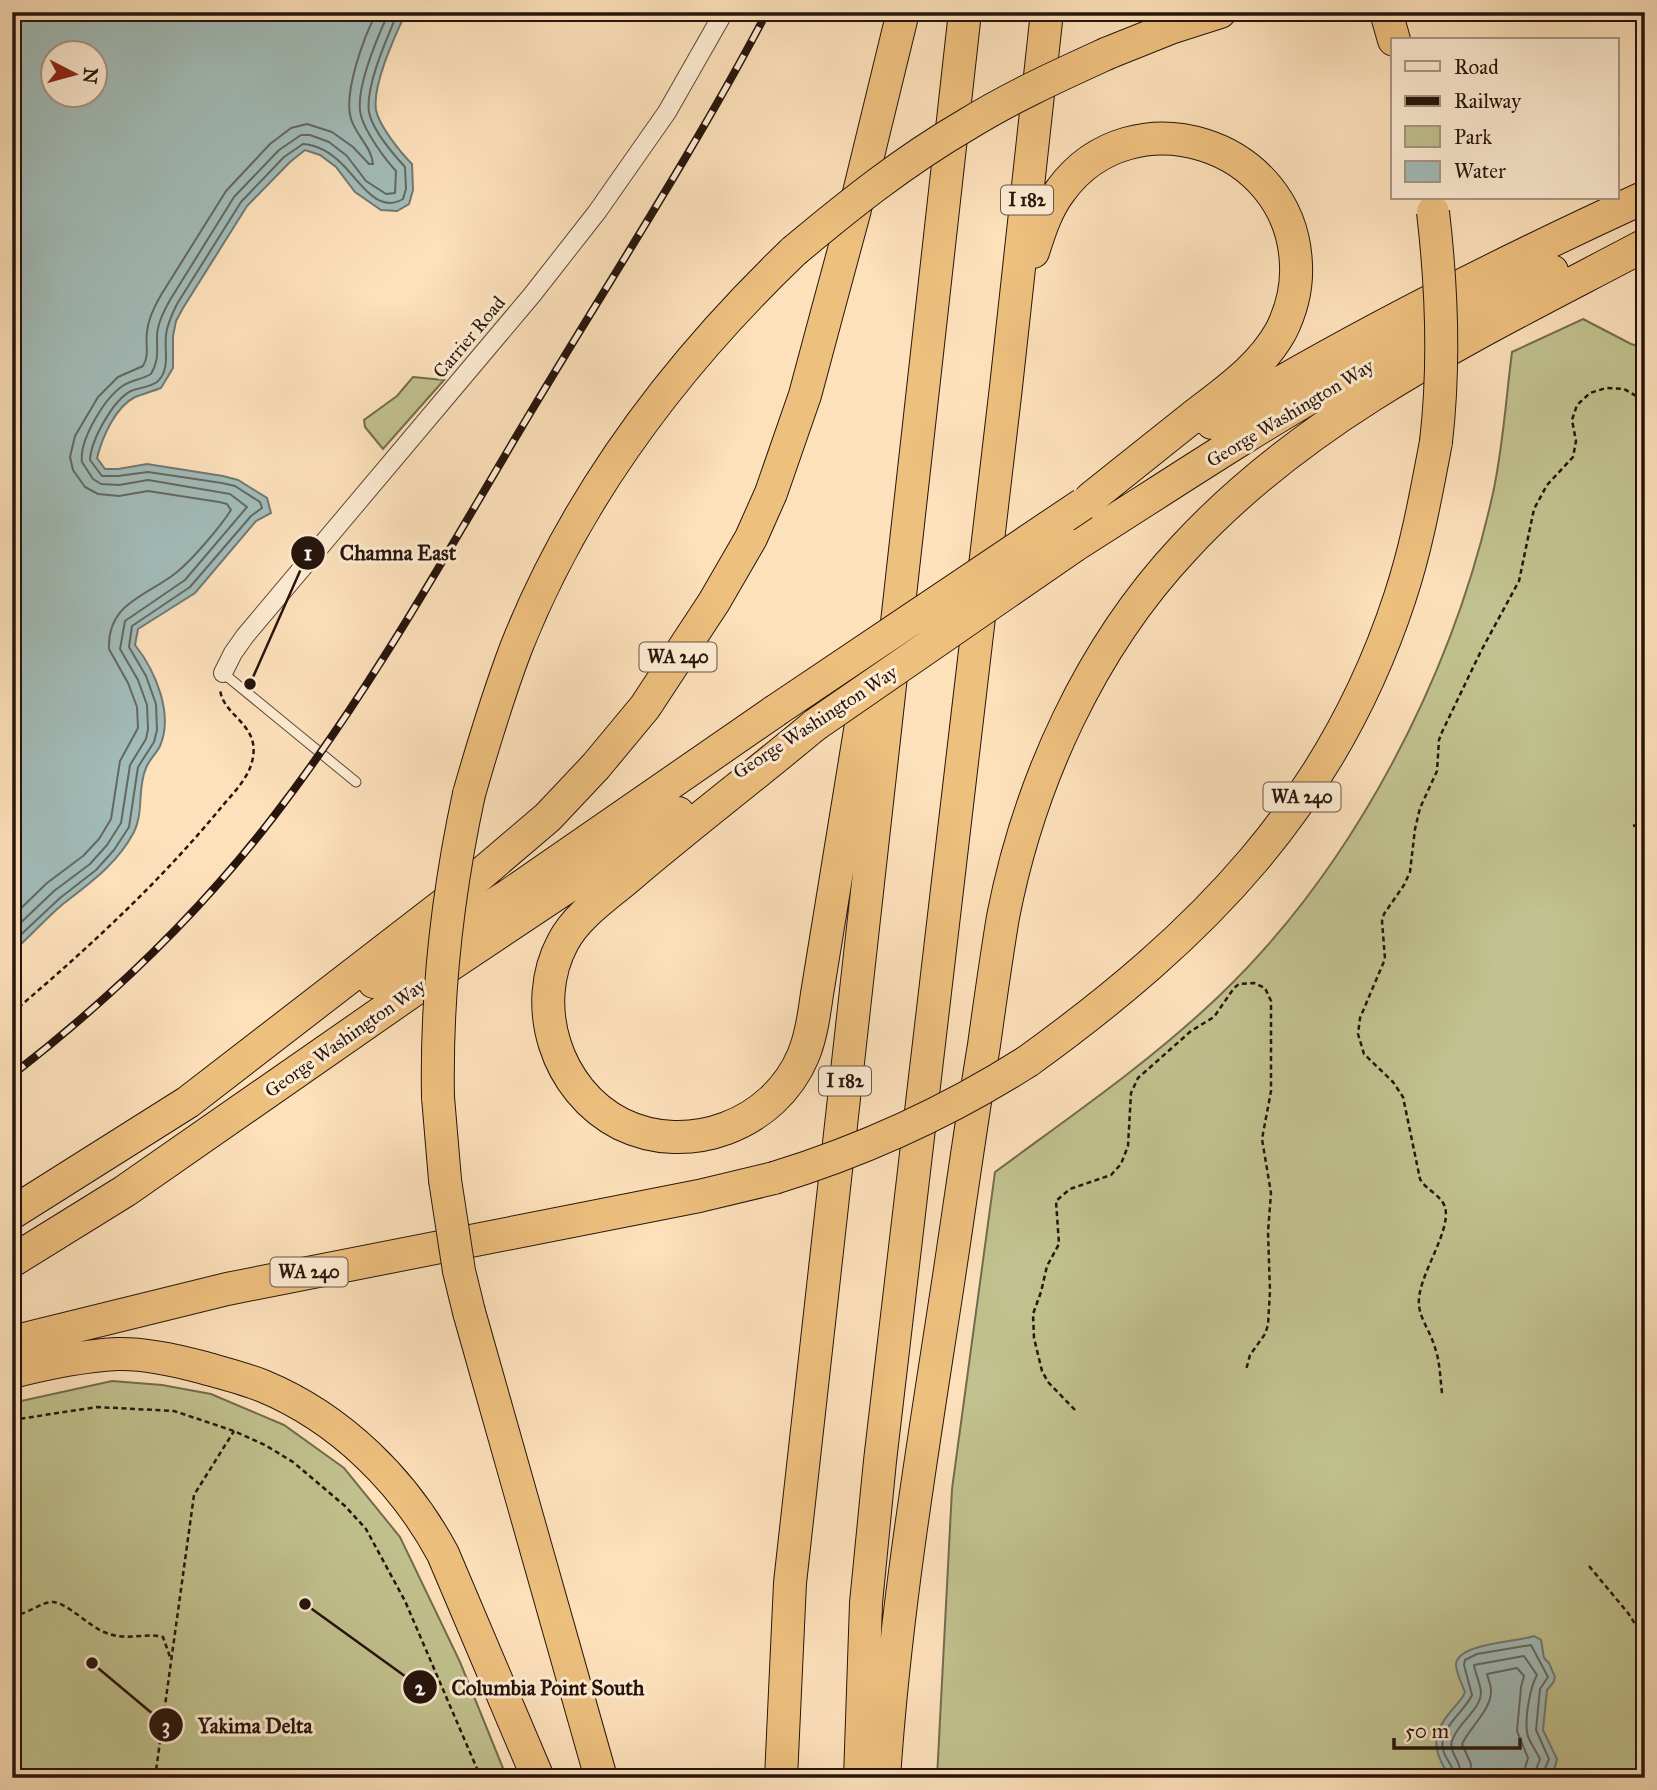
<svg xmlns="http://www.w3.org/2000/svg" width="1657" height="1790" viewBox="0 0 1657 1790" font-family="'IM FELL Great Primer',serif">
<rect width="100%" height="100%" fill="#fde1bb"/>
<filter id="stains"><feTurbulence type="fractalNoise" baseFrequency=".00286" numOctaves="4"/><feColorMatrix values="0 0 0 0 .2 0 0 0 0 .09 0 0 0 0 .02 0 0 0 .5 -.17"/></filter>
<radialGradient id="worn" r=".72"><stop offset=".6" stop-color="#630" stop-opacity="0"/><stop offset="1" stop-color="#630" stop-opacity=".3"/></radialGradient>
<path fill="#c1c28f" stroke="#746b4e" stroke-width="2" d="M1583,319L1631,344L1645,348V1778H937L952,1489L995,1172C1071,1116 1150,1062 1219,996C1354,867 1453,675 1493,493C1503,447 1506,398 1512,352Z
M413,377L444,380L383,449L365,427L364,420L397,396Z
M112,1381L162,1385L211,1394L284,1425L344,1468L400,1537L460,1662L507,1778H12V1403Z"/>
<path fill="#a2bcb9" stroke="#707974" stroke-width="2" fill-rule="evenodd" d="M12,12H406C395,36 372,85 376,110C379,126 401,153 412,164L413,190L409,204L397,211L381,210L355,192L336,167L320,155L305,150L290,162L247,206L183,308L176,321L173,336V368L161,388C153,391 143,394 135,397C115,407 102,438 97,458L105,469H118L147,464L223,476L238,480L267,498L271,513L256,521L195,593L138,629L135,645C155,670 174,714 160,746C156,754 149,760 146,768C137,788 144,812 134,832C117,864 91,882 63,904C45,919 30,937 12,952ZM52,52H94V94H52Z
M1534,1636L1541,1640L1544,1658L1549,1663L1555,1677L1553,1683L1547,1690L1543,1730L1557,1759L1555,1767L1546,1778H1443L1445,1769C1432,1747 1433,1732 1451,1711C1456,1705 1462,1700 1465,1692C1462,1685 1457,1674 1456,1666C1454,1643 1518,1642 1534,1636Z"/>
<g fill="none" stroke-linecap="round" stroke-linejoin="round">
<path stroke="#646862" stroke-width="2" d="M12,917L47,883L83,856L99,839L111,819L120,761L138,728L137,707L128,683L109,649C107,602 148,596 177,572C192,560 221,526 231,510L227,504L219,502L148,491L119,496L98,494L85,487L73,470L70,457L75,436L98,397L118,377L143,366C150,354 145,345 147,332C148,319 154,307 161,295L226,191L270,144L291,128L307,124L332,132L353,147L369,164H373C372,148 356,135 351,119C343,93 364,36 377,12
M12,931L54,891L90,864L107,845L121,823L130,765L146,739L148,729L147,705L138,680L120,649L125,621L185,580L247,507L230,494L160,482L148,480L119,485L101,484L93,479L82,462C79,440 105,397 124,385C132,380 143,379 151,374C159,360 157,352 157,337C157,324 164,311 170,300L234,197L279,150L301,135H310L329,142L347,156L366,181L386,194L395,193L396,171C384,158 366,133 361,116C354,91 378,36 389,12
M12,943L60,898L96,870L114,850L129,827L138,767L154,742L157,730L156,704L146,676L129,647L132,626L190,587L251,516L262,508L260,502L235,486L222,483L148,472L118,476H102L90,460C91,440 113,400 131,391C138,388 150,387 157,382C171,369 164,351 166,335C167,324 172,314 177,304L241,202L284,157L303,144C318,145 331,153 342,164C358,179 377,215 403,199L406,189L405,167C394,155 372,129 369,112C365,86 388,36 398,12
M1450,1778L1452,1768C1450,1763 1446,1758 1444,1753C1435,1730 1464,1713 1472,1695L1464,1665L1465,1660L1477,1654L1531,1645L1548,1677L1540,1689L1536,1730L1549,1759L1541,1778
M1459,1778C1464,1761 1448,1754 1452,1741C1457,1723 1480,1711 1481,1693C1481,1684 1475,1674 1474,1665L1524,1656L1537,1675C1530,1687 1525,1717 1527,1732C1528,1741 1536,1750 1540,1759L1533,1778
M1470,1778L1471,1764L1462,1744C1470,1727 1492,1709 1491,1690C1491,1685 1488,1679 1487,1674L1517,1668L1524,1676L1521,1687L1517,1731L1528,1758L1522,1778"/>
<g stroke="#5c4738" stroke-width="11">
<path id="service" d="M1645,308L1642,310L1645,312
M223,673L356,782"/>
</g>
<g stroke="#5c4738" stroke-width="20">
<path id="minor" d="M223,673L233,653L245,636L532,295L597,212L667,112L724,12"/>
</g>
<g stroke="#26140c" stroke-width="34">
<path id="motorway" d="M1386,12L1394,40
M1108,53L1173,27L1220,12
M1033,252C1040,230 1047,208 1061,190C1132,93 1292,142 1296,265C1297,287 1291,311 1281,331C1260,369 1223,393 1190,419C1157,445 1124,472 1091,498
M1212,423C1351,338 1497,265 1645,197
M1074,546C1164,489 1252,430 1344,378C1412,340 1482,305 1552,271
M815,725C754,776 691,824 631,875C608,895 577,915 563,942C529,1005 556,1091 621,1124C688,1157 774,1125 803,1056C811,1037 814,1015 817,994L870,669
M469,794C483,745 498,696 516,648C576,496 677,363 794,251
M374,982L509,895L775,711
M1028,1061C1201,936 1332,805 1400,597C1417,546 1426,494 1436,442
M438,1097L445,1180
M12,1213L188,1102L460,892L548,817L596,766L645,707L714,602L751,538L771,493L805,395L827,313L854,213L903,12
M12,1261L125,1191L444,969L678,813
M469,1312L601,1778
M12,1342L227,1289L699,1196L774,1178
M12,1372C47,1363 82,1356 117,1354C145,1353 175,1360 201,1367C222,1373 243,1378 263,1386C340,1418 404,1481 443,1554L538,1778
M781,1778L790,1583L965,12
M860,1778L866,1603L880,1461L1006,387L1047,12
M884,1778C895,1612 923,1447 948,1283C960,1204 971,1124 984,1045C990,1002 996,959 1003,917C1029,783 1090,648 1184,548C1310,411 1483,331 1645,245"/>
</g>
<path stroke="#26140c" stroke-width="2.5" stroke-dasharray="5 3.5" stroke-linecap="butt" d="M1633,826L1645,822
M12,1013C86,950 157,885 219,810C231,795 250,778 253,757C259,723 221,715 220,688
M1442,1393C1440,1377 1440,1360 1434,1345C1430,1331 1420,1319 1419,1305C1416,1278 1452,1232 1445,1207C1441,1195 1426,1190 1420,1179L1403,1097L1393,1082L1364,1054L1358,1034L1360,1018L1385,959L1382,921L1384,914L1404,885L1410,872L1415,829L1420,808L1437,771L1439,740L1442,732L1481,651L1519,581L1534,509L1547,485L1573,457L1576,441L1572,420L1577,405L1590,393L1606,388L1624,389L1645,401
M1075,1410L1048,1382L1042,1371L1034,1338L1033,1314L1041,1292L1047,1266L1059,1244L1056,1201L1070,1189L1111,1175L1121,1164L1128,1146L1131,1093L1138,1078L1191,1031L1214,1017L1234,988L1239,984L1254,983L1265,988L1271,1001V1091L1262,1139L1271,1193L1268,1232L1270,1291L1268,1325L1265,1334L1250,1355L1246,1370
M12,1420L97,1407L174,1411L234,1431L265,1445L293,1462L345,1506L366,1529L405,1601L481,1778
M1589,1566L1628,1613L1645,1639
M12,1616C28,1614 41,1602 53,1602C67,1603 89,1626 104,1632C127,1642 144,1632 163,1637L170,1657
M155,1778L194,1495L234,1431"/>
<use href="#service" stroke="#feecd3" stroke-width="9"/>
<use href="#minor" stroke="#feecd3" stroke-width="18"/>
<use href="#motorway" stroke="#eec07e" stroke-width="32"/>
<g stroke="#26140c" stroke-width="8">
<path id="rail" d="M12,1075C109,1000 199,914 274,816C372,689 450,547 532,410C611,278 696,148 767,12"/>
</g>
<use href="#rail" stroke="#feecd3" stroke-width="5" stroke-dasharray="16" stroke-linecap="butt"/>
<g stroke="#26140c" stroke-width="34" stroke-linecap="butt">
<path id="motorway-bridge" d="M1433,212C1442,289 1445,364 1436,442
M794,251C849,205 904,161 966,125C1011,97 1060,75 1108,53
M775,711L1083,504
M815,725L1074,546
M438,1097C436,993 447,896 469,794
M774,1178C865,1150 948,1112 1028,1061
M445,1180L459,1271L469,1312"/>
</g>
<use href="#motorway-bridge" stroke="#eec07e" stroke-width="32"/>
</g>
<g text-anchor="middle" dominant-baseline="central" stroke-width="6" stroke-linejoin="round" paint-order="stroke">
<g fill="#feecd3" stroke="#675548" stroke-width="2">
<rect x="1001" y="185.5" width="52" height="29" rx="5"/>
<rect x="639.5" y="642.5" width="77" height="29" rx="5"/>
<rect x="1263.5" y="782.5" width="77" height="29" rx="5"/>
<rect x="819" y="1066.5" width="52" height="29" rx="5"/>
<rect x="270.5" y="1257.5" width="77" height="29" rx="5"/>
</g>
<g font-size="18" font-weight="bold" fill="#26140c">
<text x="1027" y="200">I 182</text>
<text x="678" y="657">WA 240</text>
<text x="1302" y="797">WA 240</text>
<text x="845" y="1081">I 182</text>
<text x="309" y="1272">WA 240</text>
</g>
<g font-size="19" fill="#26140c" stroke="#feecd3">
<text transform="translate(469 337) rotate(-50)">Carrier Road</text>
<text transform="translate(1290 413) rotate(-31)">George Washington Way</text>
<text transform="translate(815 722) rotate(-33)">George Washington Way</text>
<text transform="translate(345 1038) rotate(-35)">George Washington Way</text>
</g>
</g>
<path fill="none" stroke="#26140c" stroke-width="2.5" d="M250 684L308 553M305 1604L420 1687M92 1663L166 1725"/>
<g fill="#26140c" stroke="#feecd3" stroke-width="2.5">
<circle cx="250" cy="684" r="7"/>
<circle cx="305" cy="1604" r="7"/>
<circle cx="92" cy="1663" r="7"/>
<circle cx="308" cy="553" r="18"/>
<circle cx="420" cy="1687" r="18"/>
<circle cx="166" cy="1725" r="18"/>
</g>
<g font-size="21" text-anchor="middle" font-weight="bold" fill="#fff">
<text x="308" y="560">1</text>
<text x="420" y="1695">2</text>
<text x="166" y="1733">3</text>
</g>
<g font-size="21" text-anchor="middle" font-weight="bold" fill="#26140c" stroke="#feecd3" stroke-width="6" stroke-linejoin="round" paint-order="stroke">
<text x="398" y="560">Chamna East</text>
<text x="548" y="1695">Columbia Point South</text>
<text x="255" y="1733">Yakima Delta</text>
</g>
<rect width="1657" height="1790" fill="none" stroke="#fde1bb" stroke-width="42"/>
<rect x="14" y="14" width="1629" height="1762" fill="none" stroke="#26140c" stroke-width="3.5"/>
<rect x="21" y="21" width="1615" height="1748" fill="none" stroke="#26140c" stroke-width="2"/>
<rect x="1391" y="38" width="228" height="161" fill="#feecd3" stroke="#a89683" stroke-width="2"/>
<rect x="1405" y="61" width="35" height="10" fill="#feecd3" stroke="#a89683" stroke-width="2"/>
<text x="1454" y="74" font-size="21" fill="#26140c">Road</text>
<rect x="1405" y="96" width="35" height="10" fill="#26140c" stroke="#a89683" stroke-width="2"/>
<text x="1454" y="108" font-size="21" fill="#26140c">Railway</text>
<rect x="1405" y="126" width="35" height="21" fill="#c1c28f" stroke="#a89683" stroke-width="2"/>
<text x="1454" y="144" font-size="21" fill="#26140c">Park</text>
<rect x="1405" y="161" width="35" height="21" fill="#a2bcb9" stroke="#a89683" stroke-width="2"/>
<text x="1454" y="178" font-size="21" fill="#26140c">Water</text>
<g transform="translate(74 74) rotate(96)"><circle r="33" fill="#feecd3" stroke="#a89683" stroke-width="2"/>
<path d="M0-5L12 26L0 18L-12 26Z" fill="#8f2418"/>
<text y="-10" font-size="19" font-weight="bold" text-anchor="middle" fill="#26140c">N</text>
</g>
<path d="M1394 1738v10h126v-10" fill="none" stroke="#26140c" stroke-width="3.5"/>
<text x="1405" y="1738" font-size="21" fill="#26140c" stroke="#feecd3" stroke-width="5" paint-order="stroke">50 m</text>
<rect width="100%" height="100%" filter="url(#stains)"/>
<rect width="100%" height="100%" fill="url(#worn)"/>
</svg>
